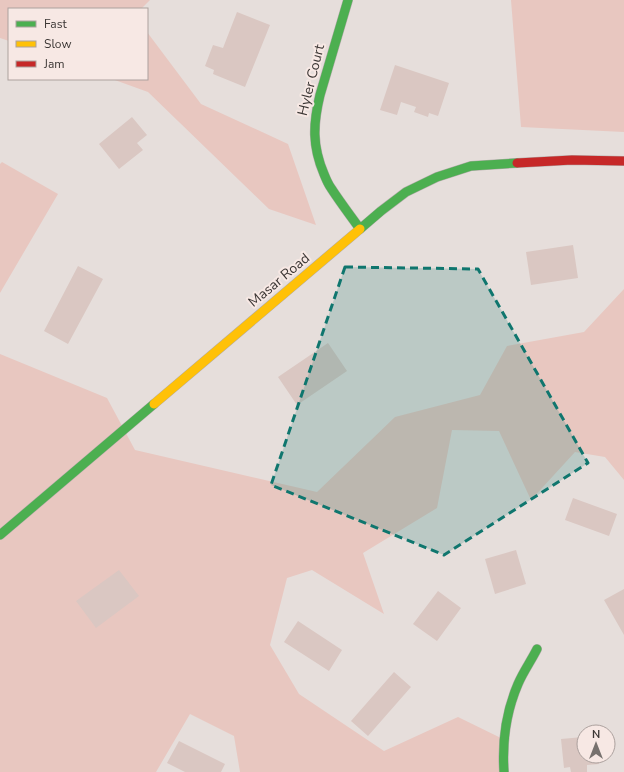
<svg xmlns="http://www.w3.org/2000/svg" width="624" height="772" viewBox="0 0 624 772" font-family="'Nunito Sans',sans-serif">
<rect width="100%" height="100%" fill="#e6dedb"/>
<path fill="#e8c7c0" d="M0,0H150L141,9H9V41L0,38Z
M511,0H624V132L521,127Z
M147,32L201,104L288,144L316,225L269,209L148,92L112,79H147Z
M2,162L58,194L0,293V164Z
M624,289V480L605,457L575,452L531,500L499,431L452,430L437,508L363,553L384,614L312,570L287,578L270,645L299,694L384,751L458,717L503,739L507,772H240L234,736L190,714L156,772H0V354L107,398L135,450L317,492L395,417L480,395L507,346L584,332Z"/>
<path fill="#dac7c2" d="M237,12L270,25L245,87L213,74L214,70L205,66L213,45L223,48Z
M395,65L449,83L438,116L429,113L428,117L414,112L416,107L401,102L397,115L380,110Z
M132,117L147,135L137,143L143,150L119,169L99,144Z
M573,245L578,278L531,285L526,252Z
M78,266L103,279L68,344L44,331Z
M328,343L347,371L297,405L278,377Z
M573,498L617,514L609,536L565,520Z
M516,550L526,584L495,594L485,559Z
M119,570L139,596L96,628L76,601Z
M624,589V635L604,600Z
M438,591L461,608L437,641L413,624Z
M298,621L342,650L329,671L284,642Z
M394,672L411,687L368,736L351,721Z
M583,737L584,756H598L599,764L587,765V772H571L570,767L564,768L561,739Z
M179,741L225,764L221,772H185L167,763Z"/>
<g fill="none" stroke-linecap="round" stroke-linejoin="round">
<g stroke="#b1aba9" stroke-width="10">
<path id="fast" d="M348,0L320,95C313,124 312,146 324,174C326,179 328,184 331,188C340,202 350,215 360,229
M360,229L381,211L406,192L437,177L471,166L517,163
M0,535L154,404
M504,772C502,742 506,712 518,684C523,672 531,661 537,649"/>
</g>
<g stroke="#b1aba9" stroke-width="10">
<path id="slow" d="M154,404L360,229"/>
</g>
<g stroke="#b1aba9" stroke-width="10">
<path id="jam" d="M517,163L572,160L624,161"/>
</g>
<use href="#fast" stroke="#4caf50" stroke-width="9"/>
<use href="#slow" stroke="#ffc107" stroke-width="9"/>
<use href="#jam" stroke="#c62828" stroke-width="9"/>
</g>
<path fill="#0f766e" fill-opacity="0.2" stroke="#0f766e" stroke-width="3" stroke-dasharray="8 5" stroke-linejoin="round" d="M345,267L478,269L588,463L444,555L271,485Z"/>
<g text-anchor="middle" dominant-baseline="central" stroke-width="4" stroke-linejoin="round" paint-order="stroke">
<g font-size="14" fill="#3b3634" stroke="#f7e8e4">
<text transform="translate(311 80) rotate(-76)">Hyler Court</text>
<text transform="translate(279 280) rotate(-40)">Masar Road</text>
</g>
</g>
<rect x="8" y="8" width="140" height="72" fill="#f7e8e4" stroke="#aca19e"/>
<rect x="16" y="21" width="20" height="6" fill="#4caf50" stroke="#aca19e"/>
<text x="44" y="28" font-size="12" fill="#3b3634">Fast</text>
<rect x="16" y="41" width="20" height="6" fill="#ffc107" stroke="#aca19e"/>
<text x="44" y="48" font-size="12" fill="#3b3634">Slow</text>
<rect x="16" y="61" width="20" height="6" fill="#c62828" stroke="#aca19e"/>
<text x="44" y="68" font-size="12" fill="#3b3634">Jam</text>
<g transform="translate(596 744)"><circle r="19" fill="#f7e8e4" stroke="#aca19e"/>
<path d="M0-3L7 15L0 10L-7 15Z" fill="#77716e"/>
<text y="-6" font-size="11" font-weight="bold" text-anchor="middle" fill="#3b3634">N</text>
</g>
</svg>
